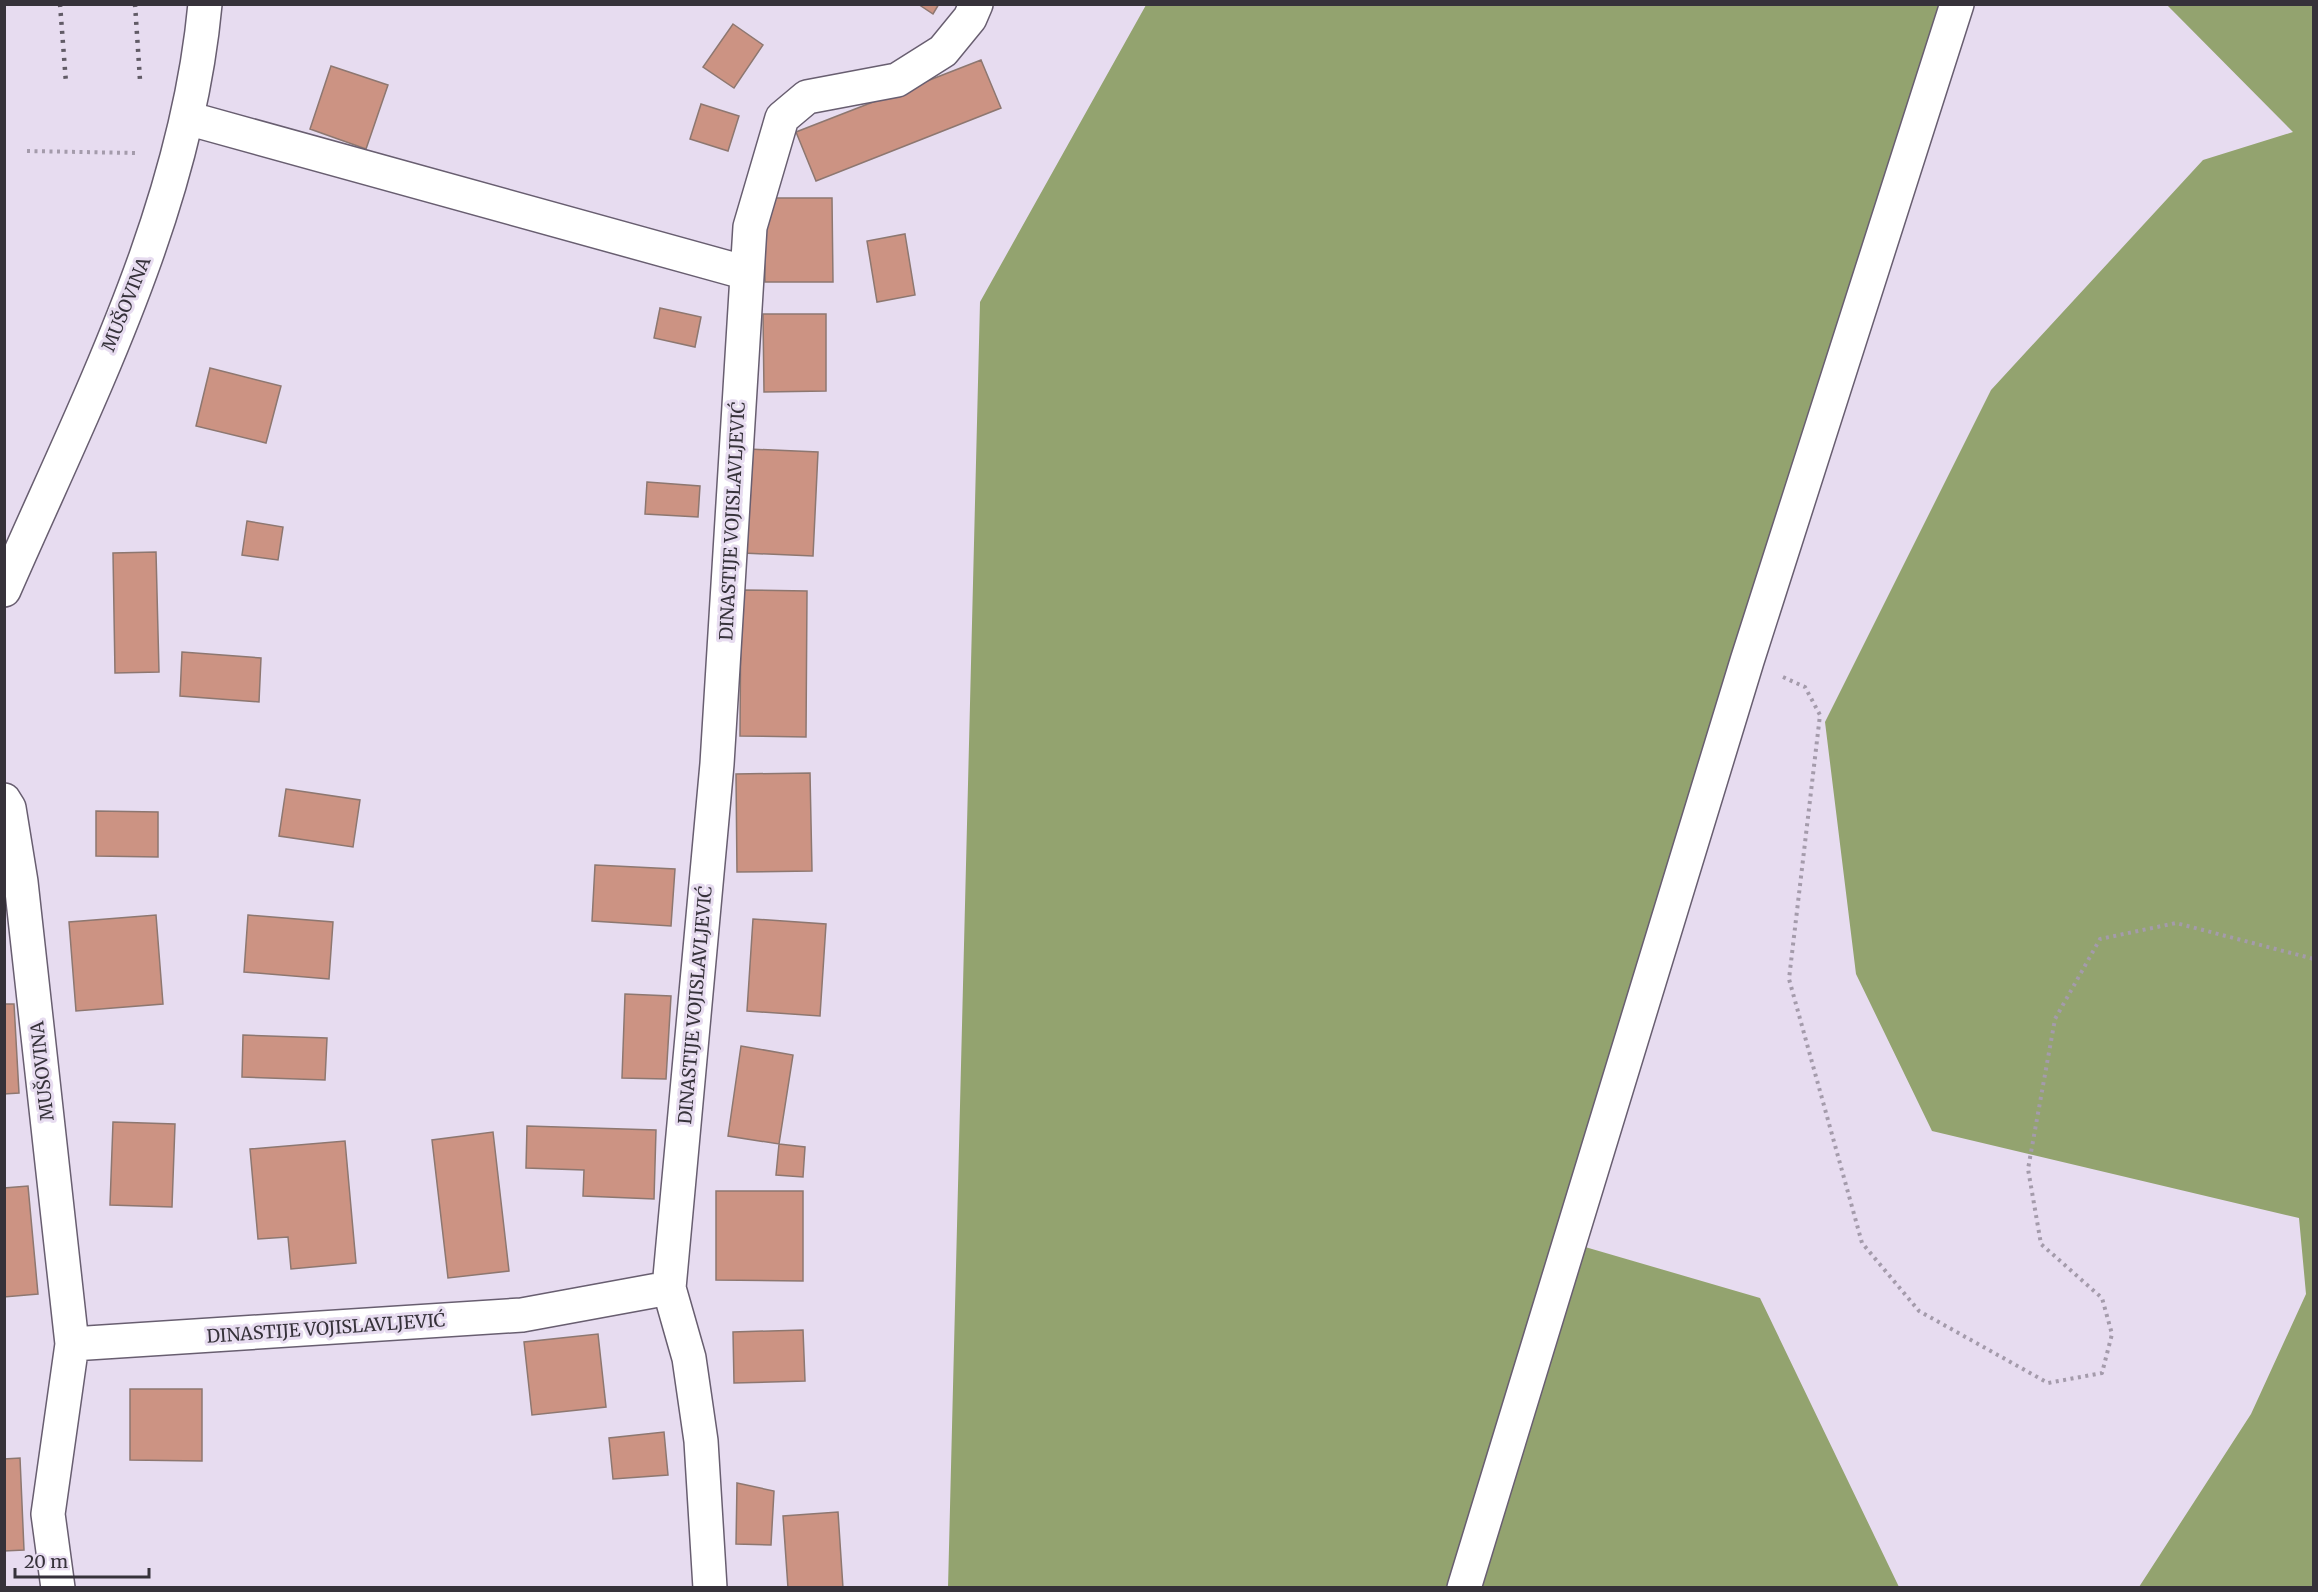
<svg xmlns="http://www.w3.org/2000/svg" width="2318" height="1592" viewBox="0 0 2318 1592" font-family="Merriweather,serif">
<rect width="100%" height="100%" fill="#e7dcf0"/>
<path fill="#93a36f" d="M1146,5H1958L1568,1242L1760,1298L1899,1587L948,1588L980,302Z
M2167,5H2313V1587H2139L2251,1414L2306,1294L2299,1218L1932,1131L1856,974L1825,722L1991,390L2203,160L2293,132Z"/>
<path fill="#cc9383" stroke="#8d7770" stroke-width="1.5" d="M918,4H939L933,14Z
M733,24L763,45L734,88L703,67Z
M981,60L1001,108L816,181L796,132Z
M331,66L388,85L366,149L310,129Z
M701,104L739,116L728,151L690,139Z
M764,198H832L833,282H765Z
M905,234L915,295L877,302L867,241Z
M660,308L701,317L695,347L654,338Z
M763,314H826V391L764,392Z
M210,368L281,386L266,443L196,426Z
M748,449L818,452L813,556L743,553Z
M647,482L700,486L698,517L645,514Z
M247,521L283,527L278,560L242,555Z
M156,552L159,672L115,673L113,553Z
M741,590L807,591L806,737L740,736Z
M182,652L261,658L259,702L180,696Z
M810,773L812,871L737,872L736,774Z
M286,789L360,800L353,847L279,836Z
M96,811L158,812V857L96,856Z
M595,865L675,869L671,926L592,921Z
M156,915L163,1004L76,1011L69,922Z
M248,915L333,922L329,979L244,972Z
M753,919L826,924L820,1016L747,1011Z
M625,994L671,996L666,1079L622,1078Z
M4,1004H14L19,1093L4,1094Z
M243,1035L327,1038L325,1080L242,1077Z
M741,1046L793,1055L779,1144L728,1136Z
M113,1122L175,1124L172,1207L110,1205Z
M527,1126L656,1130L654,1199L583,1196L584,1170L526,1168Z
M493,1132L509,1271L448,1278L432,1140Z
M345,1141L356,1263L291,1269L288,1237L258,1239L250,1149Z
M779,1144L805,1147L803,1177L776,1175Z
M28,1186L38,1294L4,1297V1188Z
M716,1191H803V1281L716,1280Z
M803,1330L805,1381L734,1383L733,1332Z
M598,1334L606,1407L532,1415L524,1342Z
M130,1389H202V1461L130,1460Z
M664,1432L668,1475L613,1479L609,1438Z
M20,1458L24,1550L4,1551V1459Z
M737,1483L774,1491L771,1545L736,1544Z
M838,1512L843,1588H788L783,1516Z"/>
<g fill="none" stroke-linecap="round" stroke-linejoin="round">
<g stroke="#685e70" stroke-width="36">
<path id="minor" d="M187,118L747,273
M4,590C86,402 186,212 205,4
M4,800L9,808L21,882L72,1344L48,1514L58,1588
M72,1344L522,1315L669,1288
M710,1588L701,1441L689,1358L669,1288L717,764L750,227L782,118L807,97L897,80L943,51L970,18L976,4"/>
</g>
<g stroke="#685e70" stroke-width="36">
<path id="primary" d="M1464,1588L1747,661L1957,4"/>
</g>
<path stroke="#a49bab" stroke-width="4" stroke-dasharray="3 4.5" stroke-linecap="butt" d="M27,151L136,153
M1783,677L1805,687L1820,715L1789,979L1862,1243L1919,1311L2048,1383L2102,1373L2112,1334L2102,1298L2041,1244L2028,1169L2055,1019L2100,939L2176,923L2314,959"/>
<use href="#minor" stroke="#fff" stroke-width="33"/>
<use href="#primary" stroke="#fff" stroke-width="33"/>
<path stroke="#615b66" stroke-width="4.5" stroke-dasharray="3 6" stroke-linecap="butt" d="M60,4L66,83
M135,4L140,80"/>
</g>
<g text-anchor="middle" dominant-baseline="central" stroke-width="6" stroke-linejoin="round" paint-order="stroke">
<g font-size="18" fill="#36323a" stroke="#e7dcf0">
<text transform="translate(126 304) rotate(-68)">MUŠOVINA</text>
<text transform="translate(732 521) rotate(-87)">DINASTIJE VOJISLAVLJEVIĆ</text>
<text transform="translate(695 1005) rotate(-85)">DINASTIJE VOJISLAVLJEVIĆ</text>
<text transform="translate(42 1071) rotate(-96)">MUŠOVINA</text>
<text transform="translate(326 1328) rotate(-4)">DINASTIJE VOJISLAVLJEVIĆ</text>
</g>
</g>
<rect width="2318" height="1592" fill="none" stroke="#36323a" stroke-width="12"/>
<path d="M15 1568v9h134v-9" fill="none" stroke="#36323a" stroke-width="3"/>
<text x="24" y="1568" font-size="18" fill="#36323a" stroke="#e7dcf0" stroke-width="4.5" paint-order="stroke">20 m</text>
</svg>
